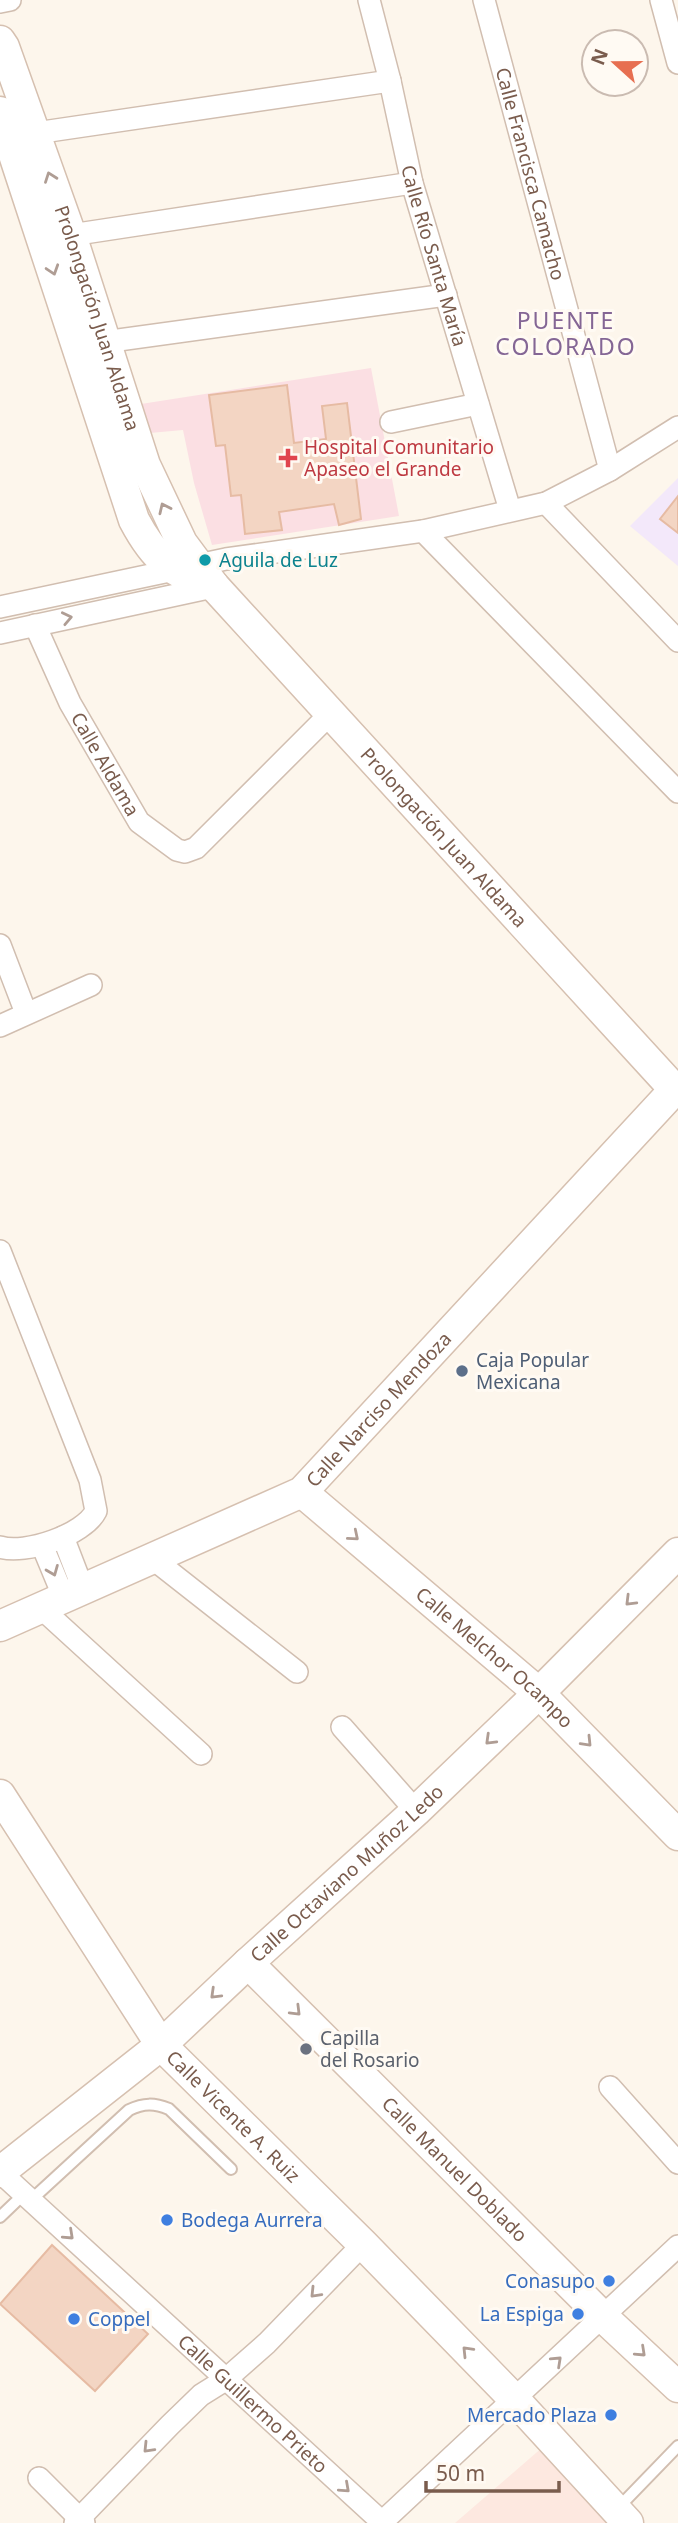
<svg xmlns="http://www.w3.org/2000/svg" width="678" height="2523" viewBox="0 0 678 2523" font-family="'Noto Sans',sans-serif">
<rect width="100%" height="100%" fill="#fdf6ec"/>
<path fill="#fde8e0" d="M544,2446L614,2523H455Z"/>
<path fill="#f3e8fa" d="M678,478V566L630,526Z"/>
<path fill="#fbdfe3" d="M371,368L399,516L212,545L194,483L183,430L150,433L141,404Z"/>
<path fill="#f3d5c3" stroke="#e6bba3" stroke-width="2" d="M287,385L294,443L326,439L322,406L347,403L361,519L339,525L334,504L279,512L282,530L245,534L241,495L231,496L225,445L216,446L209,395Z
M678,496V533L660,519Z
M52,2245L148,2334L95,2391L0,2304Z"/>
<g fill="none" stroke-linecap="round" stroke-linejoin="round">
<g stroke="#d1beb0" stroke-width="14">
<path id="lane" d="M31,2200L129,2110C144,2103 154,2103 169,2109L231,2169
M0,2217L24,2194
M618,2508L678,2446"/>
</g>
<g stroke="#d1beb0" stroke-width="24">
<g id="street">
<path id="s1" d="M369,0L390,81L412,183L510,510"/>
<path id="s2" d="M484,0L610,470"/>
<path d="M661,0L678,63"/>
<path d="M0,2L10,0"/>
<path d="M22,135L390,81"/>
<path d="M71,235L412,183"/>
<path d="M104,342L446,295"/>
<path d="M391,422L478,404"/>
<path d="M546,503L678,641"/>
<path d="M423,531L678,792"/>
<path d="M0,607L226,559L423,531L546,503L610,470L678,427"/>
<path id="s3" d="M35,625L70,703L139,822L177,850L185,852L196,848L330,714"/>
<path d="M0,633L213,587"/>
<path d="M0,945L26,1013"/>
<path d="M0,1026L91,985"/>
<path d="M0,1251L90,1480L96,1511C84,1535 25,1555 0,1547"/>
<path d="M63,1537L83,1589"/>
<path d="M42,1545L64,1598"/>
<path d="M152,1558L297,1672"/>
<path d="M41,1608L201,1754"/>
<path d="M342,1727L416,1811"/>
<path d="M610,2087L678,2163"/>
<path id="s4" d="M0,2172L382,2522"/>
<path d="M39,2478L84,2523"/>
<path d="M75,2523L170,2425L201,2395L225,2380L267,2343L363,2244"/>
<path d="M381,2523L678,2246"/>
</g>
</g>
<g stroke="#d6c0b0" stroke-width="33">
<g id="secondary">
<path id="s5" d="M0,41L4,47L71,235L145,465L182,543L214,586L675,1090"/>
<path d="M0,112L134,520C154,558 173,575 214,586"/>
<path id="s6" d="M302,1492L539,1693L678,1835"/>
<path id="s7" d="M0,1626L302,1492L678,1086"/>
<path id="s8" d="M0,1795L161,2045L363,2244L515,2400L628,2523"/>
<path id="s9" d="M248,1963L603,2317L678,2387"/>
<path id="s10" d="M0,2172L161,2045L248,1963L416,1811L539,1693L678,1553"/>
</g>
</g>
<use href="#lane" stroke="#fff" stroke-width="10"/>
<use href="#street" stroke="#fff" stroke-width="21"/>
<use href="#secondary" stroke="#fff" stroke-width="30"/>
</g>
<defs><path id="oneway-chevron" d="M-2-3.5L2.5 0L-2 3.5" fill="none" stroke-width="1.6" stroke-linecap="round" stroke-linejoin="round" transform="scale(1.75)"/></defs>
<g stroke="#af9d94">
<use href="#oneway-chevron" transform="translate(50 177) rotate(-110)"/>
<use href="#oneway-chevron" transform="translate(53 270) rotate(72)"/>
<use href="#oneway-chevron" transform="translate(164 508) rotate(-115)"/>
<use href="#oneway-chevron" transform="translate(67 618) rotate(-12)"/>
<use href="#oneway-chevron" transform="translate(354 1536) rotate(40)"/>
<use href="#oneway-chevron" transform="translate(53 1571) rotate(68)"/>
<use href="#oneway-chevron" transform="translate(630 1601) rotate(135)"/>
<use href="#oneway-chevron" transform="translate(490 1740) rotate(136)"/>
<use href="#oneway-chevron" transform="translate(587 1742) rotate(46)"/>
<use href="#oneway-chevron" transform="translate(215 1994) rotate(136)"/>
<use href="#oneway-chevron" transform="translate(296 2011) rotate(45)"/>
<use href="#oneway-chevron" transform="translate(69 2235) rotate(43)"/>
<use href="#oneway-chevron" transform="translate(315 2293) rotate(134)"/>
<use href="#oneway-chevron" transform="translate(467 2351) rotate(-134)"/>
<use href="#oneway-chevron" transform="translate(641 2352) rotate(43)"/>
<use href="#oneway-chevron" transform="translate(557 2361) rotate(-43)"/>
<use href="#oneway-chevron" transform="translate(148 2448) rotate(134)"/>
<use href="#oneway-chevron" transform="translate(345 2488) rotate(42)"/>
</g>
<path fill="#e0444e" stroke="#fffaf3" stroke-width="2.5" d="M284.5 447.5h7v7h7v7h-7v7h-7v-7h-7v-7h7z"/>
<circle fill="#0f9aa8" stroke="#fffaf3" stroke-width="2.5" cx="205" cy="560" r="7"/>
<circle fill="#5c6f8a" stroke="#fffaf3" stroke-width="2.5" cx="462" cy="1371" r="7"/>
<circle fill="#6b7280" stroke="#fffaf3" stroke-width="2.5" cx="306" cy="2049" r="7"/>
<g fill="#3f7fe0" stroke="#fffaf3" stroke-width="2.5">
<circle cx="167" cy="2220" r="7"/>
<circle cx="609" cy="2281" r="7"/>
<circle cx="578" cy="2314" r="7"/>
<circle cx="74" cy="2319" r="7"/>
<circle cx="611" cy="2415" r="7"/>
</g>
<g text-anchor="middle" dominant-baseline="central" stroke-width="6" stroke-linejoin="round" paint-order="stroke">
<g font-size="19" fill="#7a5c4d" stroke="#fffaf3">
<text stroke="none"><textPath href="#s2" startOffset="180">Calle Francisca Camacho</textPath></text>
<text stroke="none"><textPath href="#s1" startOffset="264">Calle Río Santa María</textPath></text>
<text stroke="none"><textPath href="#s5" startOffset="294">Prolongación Juan Aldama</textPath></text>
<text stroke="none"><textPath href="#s3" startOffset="156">Calle Aldama</textPath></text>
<text stroke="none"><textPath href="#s5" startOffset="929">Prolongación Juan Aldama</textPath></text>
<text stroke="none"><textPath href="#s7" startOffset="443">Calle Narciso Mendoza</textPath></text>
<text stroke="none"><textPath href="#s6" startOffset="254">Calle Melchor Ocampo</textPath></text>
<text stroke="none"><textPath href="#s10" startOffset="458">Calle Octaviano Muñoz Ledo</textPath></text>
<text stroke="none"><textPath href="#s8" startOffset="399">Calle Vicente A. Ruiz</textPath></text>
<text stroke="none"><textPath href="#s9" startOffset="292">Calle Manuel Doblado</textPath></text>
<text stroke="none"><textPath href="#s4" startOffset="343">Calle Guillermo Prieto</textPath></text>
</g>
<g font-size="19" fill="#be3a42" stroke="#fffaf3" text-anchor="start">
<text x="304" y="447">Hospital Comunitario<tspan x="304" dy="22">Apaseo el Grande</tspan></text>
</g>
<g font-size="19" fill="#0d838f" stroke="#fffaf3" text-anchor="start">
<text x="219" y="560">Aguila de Luz</text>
</g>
<g font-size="19" fill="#4e5e75" stroke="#fffaf3" text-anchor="start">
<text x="476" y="1360">Caja Popular<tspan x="476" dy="22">Mexicana</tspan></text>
</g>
<g font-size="19" fill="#5b616d" stroke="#fffaf3" text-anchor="start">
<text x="320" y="2038">Capilla<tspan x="320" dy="22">del Rosario</tspan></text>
</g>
<g font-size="19" fill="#366cbe" stroke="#fffaf3" text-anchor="end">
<text x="181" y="2220" text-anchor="start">Bodega Aurrera</text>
<text x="595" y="2281">Conasupo</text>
<text x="564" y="2314">La Espiga</text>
<text x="88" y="2319" text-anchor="start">Coppel</text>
<text x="597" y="2415">Mercado Plaza</text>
</g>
<g font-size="23" letter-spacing="2" fill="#846695" stroke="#fffaf3">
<text x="566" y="320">PUENTE<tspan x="566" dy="26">COLORADO</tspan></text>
</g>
</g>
<g transform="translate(615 63) rotate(291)"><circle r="33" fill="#fffaf3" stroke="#cabbb1" stroke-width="2"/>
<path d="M0-5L12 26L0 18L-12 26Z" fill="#e76f51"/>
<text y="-10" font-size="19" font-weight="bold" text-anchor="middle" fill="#7a5c4d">N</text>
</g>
<path d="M426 2481v10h133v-10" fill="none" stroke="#7a5c4d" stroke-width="3.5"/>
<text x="436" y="2481" font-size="21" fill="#7a5c4d" stroke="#fffaf3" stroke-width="5" paint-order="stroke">50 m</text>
</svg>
